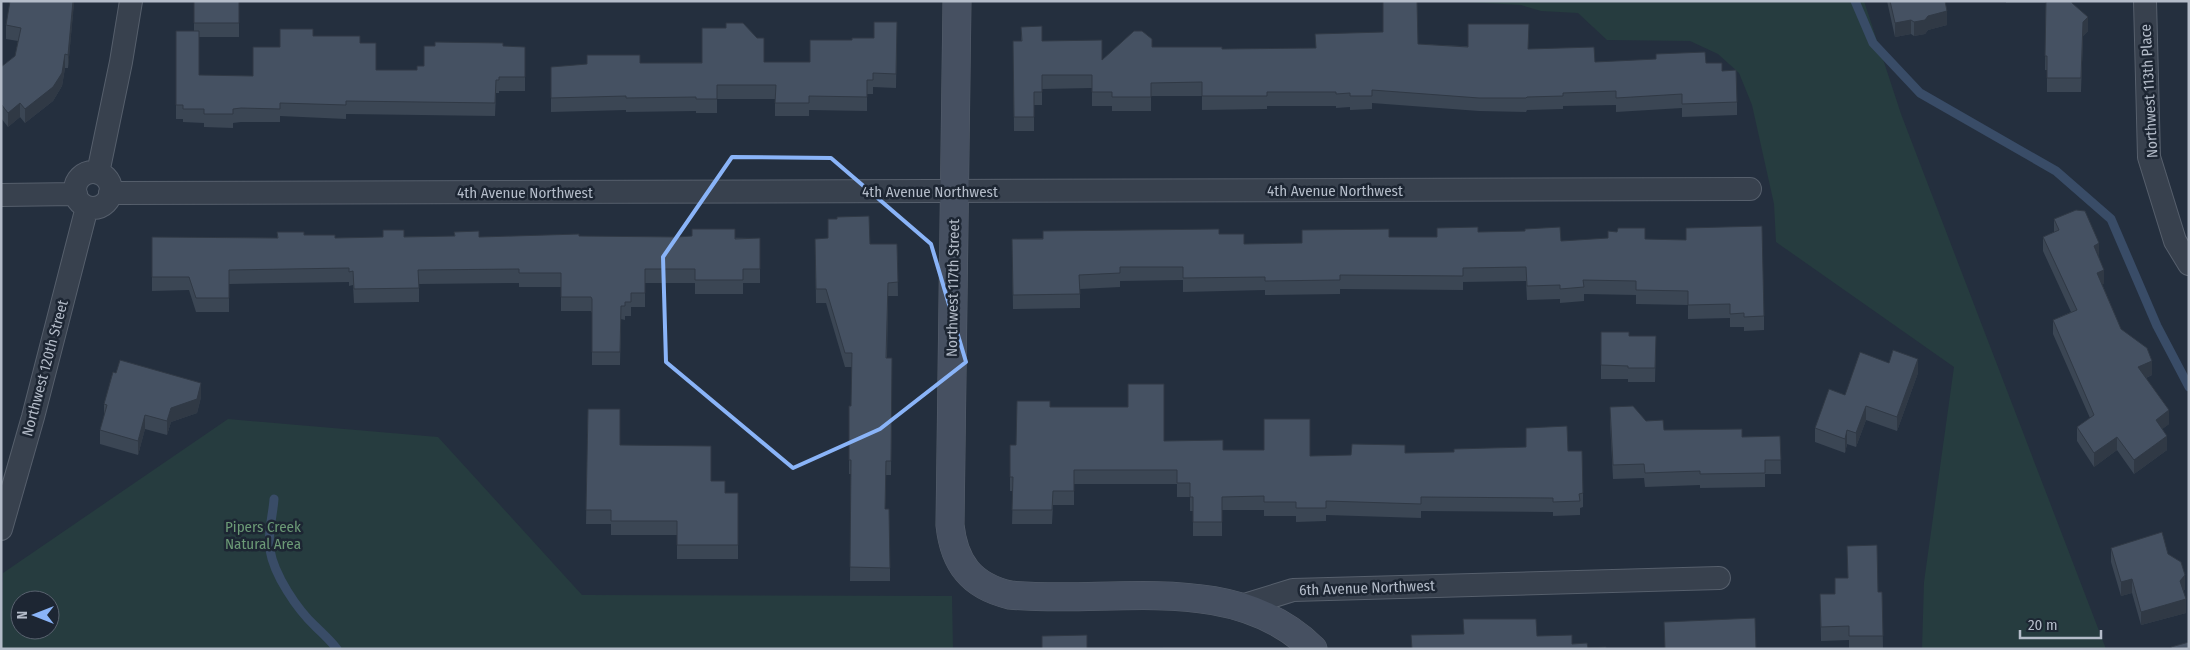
<svg xmlns="http://www.w3.org/2000/svg" width="2190" height="650" viewBox="0 0 2190 650" font-family="'Fira Sans Condensed',sans-serif">
<rect width="100%" height="100%" fill="#242f3e"/>
<path fill="#263c3f" fill-rule="evenodd" d="M1449,1H1864L1901,114L2106,649H1922L1924,582L1954,367L1776,242L1774,204L1752,105L1739,73L1718,54L1690,41L1607,40L1578,13L1541,11L1521,5Z
M228,419L438,437L582,595L952,596L953,649H1L3,573ZM20,600H50V630H20Z"/>
<g fill="none" stroke-linecap="round" stroke-linejoin="round">
<path stroke="#394c67" stroke-width="9" d="M1855,1L1873,43L1920,93L2056,171L2111,219L2157,326L2189,387
M274,499C273,515 267,535 270,550C274,575 297,609 315,626C323,634 330,640 337,649"/>
<g stroke="#565f6c" stroke-width="24">
<path id="street" d="M2145,1L2149,157L2175,241L2189,264
M75 190a18 18 0 1 1 36 0a18 18 0 1 1-36 0Z
M98,173L121,62L131,1
M110,193L1750,189
M1,195L76,194
M1,529L33,417L87,207
M1238,607L1293,590L1719,578"/>
</g>
<g stroke="#565f6c" stroke-width="29">
<path id="secondary" d="M957,1L950,525C954,563 971,586 1010,595C1110,605 1233,570 1313,649"/>
</g>
<use href="#street" stroke="#38414e" stroke-width="22"/>
<use href="#secondary" stroke="#465061" stroke-width="28"/>
</g>
<path fill="#3b4654" d="M74,1L68,68H65L62,86L53,101L25,123L20,117L8,127L1,118V67L15,56L18,41L6,39V25Z
M194,1H239V37H199V75L253,76L280,47L313,36L360,43L376,70H417L424,66L503,46L525,47V91H499V93H496L495,116L346,114V119L280,116V122H241L233,123V128L204,127V123L183,122V119H176V31H194Z
M1887,1H1945L1947,25L1928,30L1925,34L1914,36L1911,34L1895,37Z
M2006,1H2072V3L2088,31L2083,36L2081,92H2047V70H2045L2046,3H2006Z
M897,22L896,88L873,87V94H867V111L809,110V116H775V99H717V113H696V111L626,112V110L551,112V67L640,63L810,62L852,40L874,38Z
M1021,27L1042,41L1102,60L1152,47L1222,49L1315,48L1383,32L1418,44L1528,49L1595,62L1706,63L1722,71L1737,102V115L1682,117V108L1616,112V105L1563,106V109L1527,110L1526,112L1479,111L1372,103V109L1350,110V107L1336,108V106H1267V109L1202,110V96H1151V111H1112V106H1092V88L1042,89V105H1034V131H1014L1013,41H1021Z
M2054,219L2099,257L2104,284H2102L2121,329L2152,375L2146,378L2169,424L2162,429L2167,450L2134,474L2117,450L2094,467L2077,441V427L2090,418L2053,334V320L2071,312L2043,251V237L2054,232Z
M277,232L335,238L454,236V232L479,237L579,236L760,238V283H743V294H695V283H645V307H631V316H625V320L621,319L620,365H592V313L591,311H561V287H519V283L419,284V302L354,303L353,285L349,286V282L229,284V312H196L189,290L152,291V237L277,238Z
M1478,232L1561,241L1645,239L1764,316V330L1744,331V327H1730V318L1688,319V305L1636,304V295L1584,294V301L1560,303V299L1527,300L1526,281L1463,282V290L1340,289V294L1265,295V290L1183,292V280L1120,281V287L1080,289V308L1013,309L1012,239L1219,234L1244,244L1302,243L1389,237H1437Z
M815,239L870,244H897L898,296H888L887,358H892L891,475H886L885,509L890,568V581H850L851,474H849V406H851L852,367H845L826,303H816Z
M1601,332L1629,336H1656L1655,382H1628V379H1601Z
M116,373L201,397L197,413L171,422L167,435L145,429L138,455L100,444V430L104,417V404Z
M1918,373L1897,431L1866,420L1856,447L1847,444L1845,453L1815,442V428L1845,395Z
M1050,407L1164,441L1223,450L1310,456L1454,452L1526,448V428L1568,451L1583,493V507L1580,508V515L1553,516V512L1421,511V518L1326,515V521L1296,522V516H1264V510H1222V536H1193V511H1190V497H1177V484H1074V505H1053L1052,524H1012L1013,491H1010V445H1016Z
M1610,407L1646,421L1664,430L1742,437L1780,436L1781,474H1765V487L1700,488V485L1645,487L1644,478L1613,479L1610,421Z
M588,409L620,445L711,481L725,493H738V559H677V535H611V524H586Z
M1847,546L1878,592H1882L1883,649H1849V640L1821,641L1820,594H1835L1848,578Z
M2111,548L2185,589L2183,591L2186,613L2141,625L2132,593L2121,596L2111,562Z"/>
<path fill="#303945" d="M73,1H74V5L68,68V55Z
M1947,11V25L1928,30L1925,34L1914,36V22L1928,16Z
M2088,17V31L2083,36L2081,92L2083,22Z
M1911,20V34L1895,37V23Z
M65,54V68L62,86L53,101L25,123V109Z
M20,103V117L8,127V113Z
M2099,243V257L2094,246Z
M2104,270V284L2097,286V273Z
M1918,359V373L1897,431V417Z
M2152,361V375L2138,381V367Z
M201,383V397L197,413L171,422L167,435V421L171,408Z
M1866,406V420L1856,447V433Z
M2169,410V424L2156,434V420Z
M145,415V429L138,455V441Z
M1847,430V444L1845,453V439Z
M2167,436V450L2134,474V460Z
M2117,437V450L2094,467V453Z
M2185,575V589L2180,595V581Z
M2132,579V593L2121,596V582Z
M2186,599V613L2141,625V612Z"/>
<path fill="#455162" stroke="#303945" d="M10,1H73L68,55L65,54L62,73L53,87L25,109L20,103L8,113L1,104V67L15,56L21,28L6,25Z
M194,1H239V23H194Z
M1383,1H1417L1418,44L1468,47V24H1529L1528,49L1594,47L1595,62L1656,59V54L1705,52L1706,63H1722V71L1736,70L1737,102L1682,104V94L1616,98V91L1563,93V96L1527,97L1526,98H1479L1372,90V96H1350V93L1336,94V92H1267V96H1202V82L1151,83V97H1112V92H1092V75H1042V92H1034V117H1014L1013,41H1022L1021,27L1042,26V41L1102,40V60L1134,31H1142L1152,39V47H1222V49L1316,48L1315,34L1383,32Z
M1890,1H1945L1947,11L1928,16L1925,20L1914,22L1911,20L1895,23Z
M2046,1H2072V3L2088,17L2083,22L2081,78H2047V56H2045Z
M874,22H897L896,74L873,73V80H867V97L809,96V103H775L776,85H717V99H696V97L626,98V96L551,98V67L587,64V55H640V63H702V28H726V23H743L757,38H764V62H810V40H852V38H874Z
M280,29H313V36H360V43H376V70H417V66H424V46H435V42L503,43V46L525,47V77H499V80H496L495,103L346,101V105L280,103V109L241,108L233,109V114H204V109H183V105H176V31H199V75L253,76V47H280Z
M2076,210L2085,211L2099,243L2094,246L2104,270L2097,273L2121,329L2147,348L2152,361L2138,367L2169,410L2156,420L2167,436L2134,460L2117,437L2094,453L2077,427L2094,415L2053,320L2077,310L2043,237L2059,230L2054,219Z
M869,216L870,244H897L898,282L888,283L886,358H892L891,461H886L885,509H889L890,568L850,567L851,460H849V406H851L852,353H845L826,289H816L815,239L828,238V219H837V217Z
M1762,226L1764,316L1744,317V313L1730,314V304L1688,305V291L1636,290V281L1583,280L1584,287L1560,289V285L1527,286L1526,267L1463,268V276L1340,275V280L1265,281V277L1183,278V267H1120V273L1079,275L1080,294L1013,295L1012,239H1043V231L1219,229V234H1244V244L1302,243V230L1389,229V237H1437V228L1478,227V232L1525,231V229L1560,227L1561,241L1608,238V231L1617,232L1618,228H1645V239L1686,240V228Z
M692,229H735V239L760,238V269H743V280H695V269H645V293H631V302H625V306H621L620,352H592V299L591,297H561V273H519V269L418,270L419,288L354,289L353,271L349,272V268L229,270V298H196L189,277H152V237L278,238L277,232H304V235H335V238L383,237V230H404V237L455,236L454,232L479,231V237L579,234V236L677,237L692,236Z
M1601,332H1629V336H1656L1655,368H1628V366L1601,365Z
M1893,350L1918,359L1897,417L1866,406L1856,433L1847,430L1845,439L1815,428L1829,389L1845,395L1860,352L1889,363Z
M120,360L201,383L197,399L171,408L167,421L145,415L138,441L100,430L107,405L104,404L113,372L116,373Z
M1128,384H1164V441L1223,440V450H1264V419H1310V456L1351,455L1352,444L1405,445V453L1454,452V449L1526,447V428L1567,426L1568,451H1582L1583,493L1579,494L1580,501L1553,502V498L1421,497V504L1326,501V508H1296V502H1264V496L1222,497V522H1193V497H1190V483H1177V470H1074V491H1053L1052,510H1012L1013,477H1010V445H1016L1017,401H1050V407H1128Z
M1633,406L1646,421L1663,420L1664,430L1742,429V437L1780,436L1781,460H1765V473L1700,474V471L1645,473L1644,464L1613,465L1610,407Z
M588,409H620V445L711,446V481H725V493H738V545H677V521H611V510H586Z
M2162,532L2168,554L2181,562L2185,575L2180,581L2186,599L2141,612L2132,579L2121,582L2111,548Z
M1877,545L1878,592H1882L1883,636H1849V626L1821,627L1820,594H1835V578H1848L1847,546Z
M1755,618L1756,649H1665L1664,622Z
M1463,619H1536L1537,636L1572,635V644L1587,643L1588,648L1606,647V649H1412L1411,635L1464,634Z
M1087,635V649H1042V636Z
M2189,642V649H2172L2171,647Z
M1163,648H1190V649H1163Z"/>
<path fill="none" stroke="#8ab4f8" stroke-width="4" stroke-linejoin="round" d="M732,157L831,158L931,244L966,362L880,429L793,468L666,362L663,257Z"/>
<g text-anchor="middle" dominant-baseline="central" stroke-width="5" stroke-linejoin="round" paint-order="stroke">
<g font-size="15" fill="#b4bcc9" stroke="#1d2633">
<text transform="translate(2149 91) rotate(-93)">Northwest 113th Place</text>
<text x="1335" y="191">4th Avenue Northwest</text>
<text x="930" y="192">4th Avenue Northwest</text>
<text x="525" y="193">4th Avenue Northwest</text>
<text transform="translate(953 288) rotate(-89)">Northwest 117th Street</text>
<text transform="translate(45 368) rotate(-75)">Northwest 120th Street</text>
<text transform="translate(1367 588) rotate(-2)">6th Avenue Northwest</text>
</g>
<g font-size="15" fill="#6b9a76" stroke="#1d2633">
<text x="263" y="527">Pipers Creek<tspan x="263" dy="17">Natural Area</tspan></text>
</g>
</g>
<rect width="2190" height="650" fill="none" stroke="#b4bcc9" stroke-width="5"/>
<g transform="translate(35 615) rotate(270)"><circle r="24" fill="#1d2633" stroke="#59626f"/>
<path d="M0-4L9 19L0 12L-9 19Z" fill="#8ab4f8"/>
<text y="-8" font-size="14" font-weight="bold" text-anchor="middle" fill="#b4bcc9">N</text>
</g>
<path d="M2020 630v8h81v-8" fill="none" stroke="#b4bcc9" stroke-width="2.5"/>
<text x="2028" y="630" font-size="15" fill="#b4bcc9" stroke="#1d2633" stroke-width="4" paint-order="stroke">20 m</text>
</svg>
